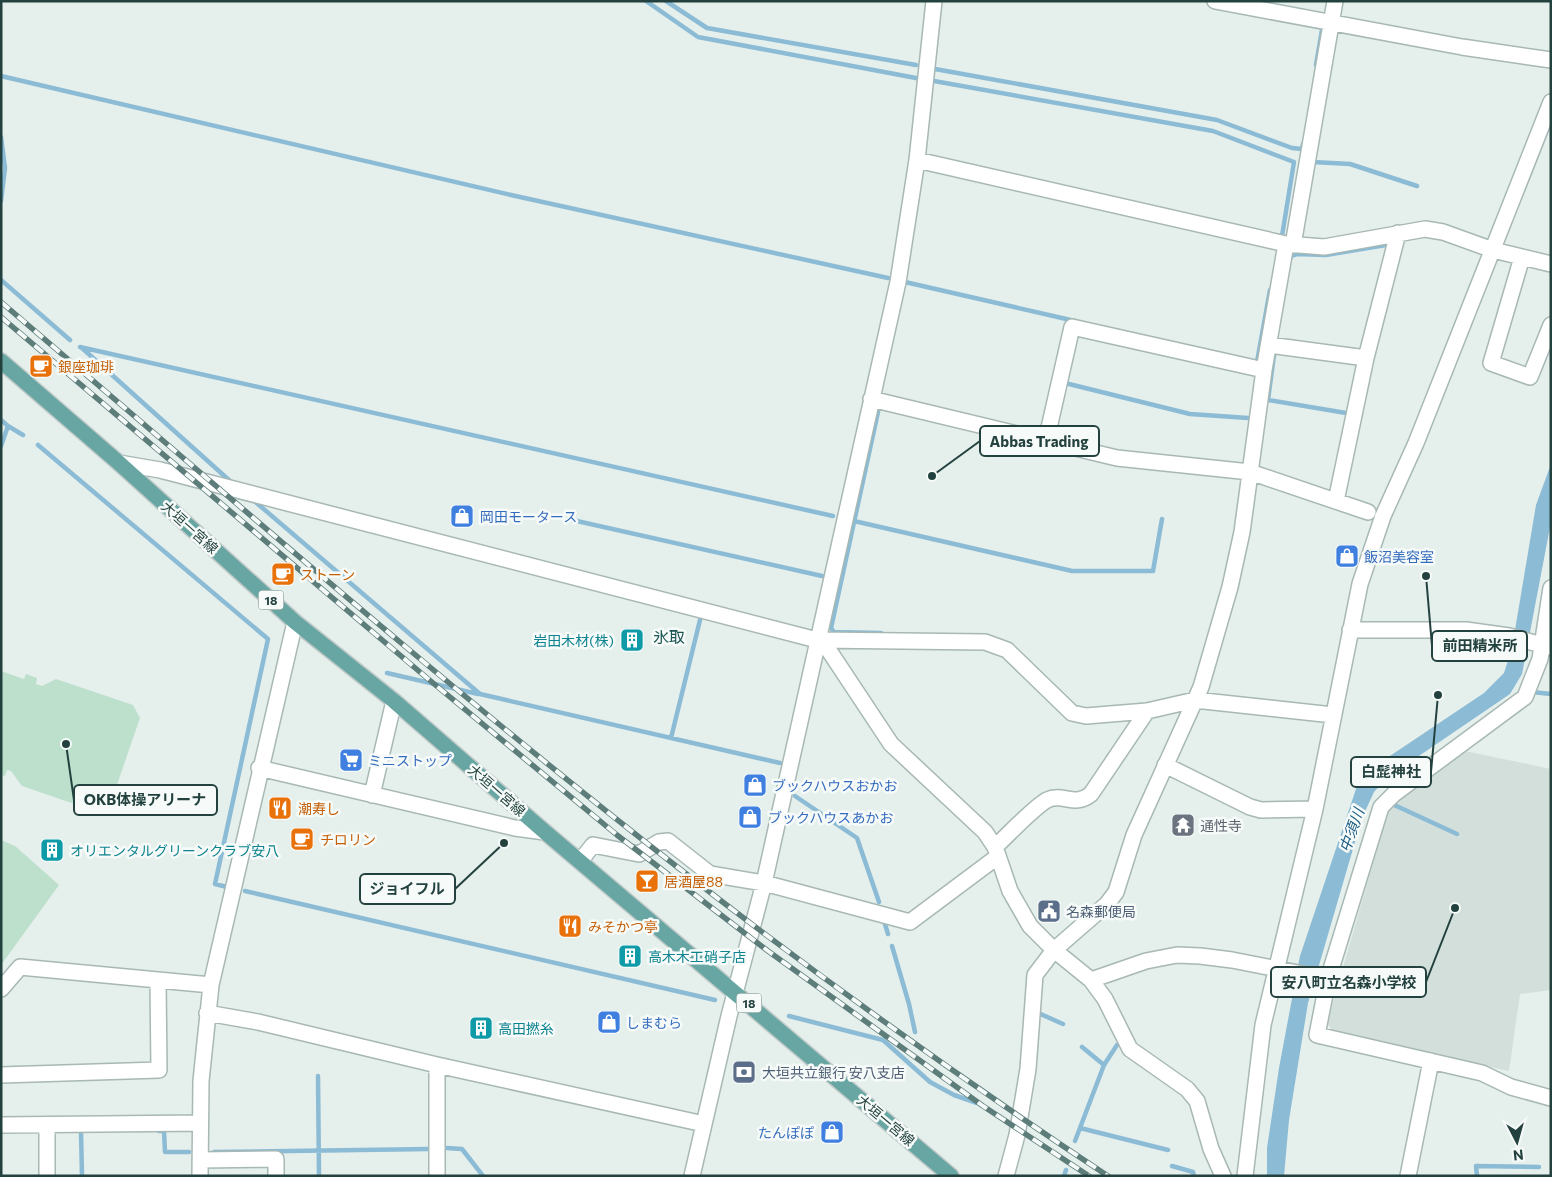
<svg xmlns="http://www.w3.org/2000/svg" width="1552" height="1177" viewBox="0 0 1552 1177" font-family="Commissioner,'Noto Sans JP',sans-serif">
<rect width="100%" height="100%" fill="#e5efec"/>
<path fill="#d3dfdb" d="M1460,750L1551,769V990L1520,994L1509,1071L1334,1032L1327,1023L1384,825L1379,821L1385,808Z"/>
<path fill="#bde0cd" d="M1,671L24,679L26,674L37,678L36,684L42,686L56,679L133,705L140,718L110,805L95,811L22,786L11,771L7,770L5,776L1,775Z
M1,840L15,846L59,885L1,965Z"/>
<path fill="#8bbbd5" d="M1551,464V522L1522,674L1510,694L1388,777L1374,792L1362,818L1308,1003L1289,1120L1284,1176H1267V1148L1279,1068L1300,956L1357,786L1375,766L1484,693L1504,673L1512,648L1536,505Z"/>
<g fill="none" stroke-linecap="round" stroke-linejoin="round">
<path stroke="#8bbbd5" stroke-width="4.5" d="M646,1L698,37L916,78
M666,1L707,28L916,65
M1316,65L1322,30
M935,69L1217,120L1292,148L1302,149L1303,144
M1,76L511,195L888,278
M934,81L1213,131L1294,162L1282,236
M1,137L5,168L1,201
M1313,162L1350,164L1417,186
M1290,259L1291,256L1297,254L1326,255L1386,245
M1,280L70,340
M905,282L1075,321
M80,347L833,516
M82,348L230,481
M1275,348L1268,400L1346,413
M1253,362H1257L1270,290
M1065,383L1190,414L1248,418
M878,412L831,628L834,632L881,633
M1,420L8,426L1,446
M8,426L23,435
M38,445L268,639L215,884L227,887
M252,499L480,694L780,763
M568,519L822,576
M854,521L1072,571H1153L1162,519
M387,673L478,694
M1532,692L1551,694
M671,738L700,620
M795,796L857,838L879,902
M1390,803L1457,834
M245,891L715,1000
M884,921L888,934
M892,946L909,1004L915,1032
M1036,1012L1063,1024
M789,1016L883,1040L930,1082L954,1095L977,1103
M1082,1047L1104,1065
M318,1076L319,1176
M1080,1128L1168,1150
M159,1131H164L165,1152H189
M81,1132L82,1176
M1075,1141L1104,1065L1117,1045
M446,1148L462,1149L483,1176
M214,1152L430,1149
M1172,1166L1193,1172L1194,1176
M1064,1176L1066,1170
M1477,1176L1476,1166L1539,1167"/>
<g stroke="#a7b8b5" stroke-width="18">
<path id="minor" d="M1215,1L1462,47L1551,60
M917,160L1286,244L1324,247L1425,229L1443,232L1493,250L1551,264
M1293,245L1335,1
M1522,257L1491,363L1530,377L1551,325
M1269,345L1366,358L1336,501
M1366,358L1398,233
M871,399L1117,458L1250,472L1368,512
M1046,441L1072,327L1264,370
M119,463L160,470L817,640L985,642L1007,650L1072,713L1086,716L1147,711L1195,700L1333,715
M1350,630H1466L1509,636L1549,647
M817,640L828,649L891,744L985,832L995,847L1010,891L1030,926L1054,950L1091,980L1105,999L1130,1049L1187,1089L1197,1101L1211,1149L1223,1176
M1165,765L1250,807L1261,810L1315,809
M259,768L515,828L545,832
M372,795L394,701
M995,847C1008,835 1033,808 1047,800C1063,792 1074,808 1091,794L1147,711
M581,860L593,845L639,854L659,842L668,841L710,874L764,883L910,922L997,857
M1328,979L1381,807L1394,794L1525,697L1540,659L1551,588
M1091,980L1146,961L1177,955L1200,956L1232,960L1328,979L1317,1035L1482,1073L1511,1087L1551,1098
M1,989L20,967L211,985
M207,1013L258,1022L437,1065L704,1124
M437,1065V1176
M1,1075L159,1070L158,981
M1,1125L200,1123
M47,1125V1176
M200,1160L276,1159V1176
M200,1176L201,1081L211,985L295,622
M692,1176L729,1016L764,883L898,282L917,160L934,1
M1006,1176L1017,1135L1028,1069L1035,975L1054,950L1107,904L1116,892L1134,835L1201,687L1230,587L1242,532L1264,370L1286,244
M1245,1176L1263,1025L1315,809L1360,584L1383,516L1416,443L1551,102
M1408,1176L1431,1061"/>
</g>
<g stroke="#c1cac9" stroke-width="18">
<path id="major" d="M1,361L119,463L295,622L394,701L545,832L951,1176"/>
</g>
<use href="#minor" stroke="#fff" stroke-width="15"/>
<use href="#major" stroke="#67a6a2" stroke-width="15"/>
<g stroke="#5d7d7a" stroke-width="5.5">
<path id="rail" d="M1,302C224,492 445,686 676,866C816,975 960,1078 1108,1176
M1,317L427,678L617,835L768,951L983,1106L1089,1176"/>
</g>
<use href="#rail" stroke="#f6fbf9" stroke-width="4" stroke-dasharray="11" stroke-linecap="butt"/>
</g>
<defs>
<g id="cafe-square" transform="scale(1.25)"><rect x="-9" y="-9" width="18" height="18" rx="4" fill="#e8710a" stroke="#f6fbf9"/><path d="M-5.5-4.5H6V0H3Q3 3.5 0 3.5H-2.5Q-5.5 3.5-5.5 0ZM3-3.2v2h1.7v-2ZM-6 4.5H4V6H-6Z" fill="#fff"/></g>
<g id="shop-square" transform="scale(1.25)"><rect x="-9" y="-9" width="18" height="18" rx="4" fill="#3f7fe0" stroke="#f6fbf9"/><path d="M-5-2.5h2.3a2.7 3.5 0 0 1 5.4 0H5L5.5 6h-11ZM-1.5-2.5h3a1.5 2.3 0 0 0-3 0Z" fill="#fff"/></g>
<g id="building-square" transform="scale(1.25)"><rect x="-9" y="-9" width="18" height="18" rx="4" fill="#0f9aa8" stroke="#f6fbf9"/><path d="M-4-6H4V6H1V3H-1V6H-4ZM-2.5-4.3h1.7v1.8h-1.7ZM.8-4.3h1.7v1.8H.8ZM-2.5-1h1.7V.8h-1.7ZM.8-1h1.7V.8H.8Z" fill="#fff"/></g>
<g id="supermarket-square" transform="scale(1.25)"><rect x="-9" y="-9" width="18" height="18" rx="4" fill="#3f7fe0" stroke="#f6fbf9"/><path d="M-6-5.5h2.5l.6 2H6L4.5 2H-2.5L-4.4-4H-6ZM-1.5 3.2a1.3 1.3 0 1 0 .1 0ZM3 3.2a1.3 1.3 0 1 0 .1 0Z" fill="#fff"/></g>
<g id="restaurant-square" transform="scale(1.25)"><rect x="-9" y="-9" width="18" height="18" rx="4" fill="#e8710a" stroke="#f6fbf9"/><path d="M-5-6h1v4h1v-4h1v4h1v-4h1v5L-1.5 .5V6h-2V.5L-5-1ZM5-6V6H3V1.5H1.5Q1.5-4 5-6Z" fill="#fff"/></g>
<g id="temple-square" transform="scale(1.25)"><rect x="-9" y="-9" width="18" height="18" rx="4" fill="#6b7280" stroke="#f6fbf9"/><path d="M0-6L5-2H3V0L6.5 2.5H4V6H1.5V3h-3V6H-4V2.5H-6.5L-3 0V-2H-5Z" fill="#fff"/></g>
<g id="bar-square" transform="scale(1.25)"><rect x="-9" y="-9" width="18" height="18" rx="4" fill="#e8710a" stroke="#f6fbf9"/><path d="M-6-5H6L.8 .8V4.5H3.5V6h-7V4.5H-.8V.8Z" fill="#fff"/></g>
<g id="civic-square" transform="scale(1.25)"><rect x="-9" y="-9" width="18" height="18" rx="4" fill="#5c6f8a" stroke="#f6fbf9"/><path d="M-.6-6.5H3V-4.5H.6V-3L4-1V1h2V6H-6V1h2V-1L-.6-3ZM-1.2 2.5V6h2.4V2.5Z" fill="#fff"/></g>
<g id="bank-square" transform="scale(1.25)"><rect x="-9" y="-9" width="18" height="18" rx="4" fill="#5c6f8a" stroke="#f6fbf9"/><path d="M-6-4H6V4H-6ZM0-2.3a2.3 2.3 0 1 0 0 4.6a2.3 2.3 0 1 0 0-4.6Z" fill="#fff"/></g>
</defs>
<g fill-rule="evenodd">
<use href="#cafe-square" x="41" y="366"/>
<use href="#shop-square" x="462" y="516"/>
<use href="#shop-square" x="1347" y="556"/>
<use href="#cafe-square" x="283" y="574"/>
<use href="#building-square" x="632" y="640"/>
<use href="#supermarket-square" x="351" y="760"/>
<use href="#shop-square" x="755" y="785"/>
<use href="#restaurant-square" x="280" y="808"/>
<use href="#shop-square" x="750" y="817"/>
<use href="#temple-square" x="1183" y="825"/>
<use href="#cafe-square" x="302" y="839"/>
<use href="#building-square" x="52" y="850"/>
<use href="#bar-square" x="647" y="881"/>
<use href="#civic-square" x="1049" y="911"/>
<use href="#restaurant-square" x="570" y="926"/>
<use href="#building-square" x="630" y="956"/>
<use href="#shop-square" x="609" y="1022"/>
<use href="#building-square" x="481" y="1028"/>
<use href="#bank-square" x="744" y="1072"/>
<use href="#shop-square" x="832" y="1132"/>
</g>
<g text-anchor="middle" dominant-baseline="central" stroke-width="5" stroke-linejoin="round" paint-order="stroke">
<g fill="#f6fbf9" stroke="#627a77" stroke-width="1">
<rect x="258.5" y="590.5" width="25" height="19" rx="4"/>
<rect x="736.5" y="993.5" width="25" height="19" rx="4"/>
</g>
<g font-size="12" font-weight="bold" fill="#23423f">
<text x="271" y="600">18</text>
<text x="749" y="1003">18</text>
</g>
<g font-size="14" fill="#c56008" stroke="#f6fbf9" text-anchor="start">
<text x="58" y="366">銀座珈琲</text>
<text x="300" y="574">ストーン</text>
<text x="298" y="808">潮寿し</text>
<text x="320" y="839">チロリン</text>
<text x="664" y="881">居酒屋88</text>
<text x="588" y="926">みそかつ亭</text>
</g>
<g font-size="14" fill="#366cbe" stroke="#f6fbf9" text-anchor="start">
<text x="480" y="516">岡田モータース</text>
<text x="1364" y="556">飯沼美容室</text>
<text x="368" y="760">ミニストップ</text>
<text x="772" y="785">ブックハウスおかお</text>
<text x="768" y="817">ブックハウスあかお</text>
<text x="626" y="1022">しまむら</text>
<text x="814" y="1132" text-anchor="end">たんぽぽ</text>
</g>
<g font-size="14" fill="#23423f" stroke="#f6fbf9">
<text transform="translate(190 527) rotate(42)">大垣一宮線</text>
<text transform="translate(497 790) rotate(41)">大垣一宮線</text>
<text transform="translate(886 1120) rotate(40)">大垣一宮線</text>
</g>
<g font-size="14" fill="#0d838f" stroke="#f6fbf9" text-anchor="start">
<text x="614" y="640" text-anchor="end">岩田木材(株)</text>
<text x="70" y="850">オリエンタルグリーンクラブ安八</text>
<text x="648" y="956">高木木工硝子店</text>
<text x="498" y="1028">高田撚糸</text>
</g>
<g font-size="14" fill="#5b616d" stroke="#f6fbf9" text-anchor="start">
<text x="1200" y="825">通性寺</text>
</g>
<g font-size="14" fill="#4e5e75" stroke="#f6fbf9" text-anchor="start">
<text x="1066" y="911">名森郵便局</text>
<text x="762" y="1072">大垣共立銀行 安八支店</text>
</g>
<g font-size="15" font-style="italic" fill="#195b81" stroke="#f6fbf9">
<text transform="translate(1351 830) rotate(-70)">中須川</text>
</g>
<g font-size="16" fill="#1d5552" stroke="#f6fbf9">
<text x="669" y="636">氷取</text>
</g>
</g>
<path fill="none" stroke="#23423f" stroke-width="2" d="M932 476L980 441M1426 576L1432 646M1438 695L1431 772M66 744L74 800M504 843L455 889M1455 908L1426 982"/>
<g fill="#23423f" stroke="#f6fbf9" stroke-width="2">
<circle cx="932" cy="476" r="5"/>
<circle cx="1426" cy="576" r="5"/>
<circle cx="1438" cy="695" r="5"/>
<circle cx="66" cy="744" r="5"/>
<circle cx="504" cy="843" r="5"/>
<circle cx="1455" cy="908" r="5"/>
</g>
<g fill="#f6fbf9" stroke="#23423f" stroke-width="2">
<rect x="980" y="426" width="119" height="30" rx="5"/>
<rect x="1432" y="631" width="95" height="30" rx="5"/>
<rect x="1351" y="757" width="80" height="30" rx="5"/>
<rect x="74" y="785" width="143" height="30" rx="5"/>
<rect x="360" y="874" width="95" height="30" rx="5"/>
<rect x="1271" y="967" width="155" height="30" rx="5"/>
</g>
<g font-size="15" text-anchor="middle" font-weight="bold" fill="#23423f">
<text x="1039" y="447">Abbas Trading</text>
<text x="1480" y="651">前田精米所</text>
<text x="1391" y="777">白髭神社</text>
<text x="145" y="805">OKB体操アリーナ</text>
<text x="407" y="894">ジョイフル</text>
<text x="1349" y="988">安八町立名森小学校</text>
</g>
<rect width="1552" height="1177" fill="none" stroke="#23423f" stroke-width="5"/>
<g transform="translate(1517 1142) rotate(174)" stroke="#f6fbf9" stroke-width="4" paint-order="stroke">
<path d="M0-4L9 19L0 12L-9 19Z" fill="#23423f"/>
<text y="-8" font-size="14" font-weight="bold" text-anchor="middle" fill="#23423f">N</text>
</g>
</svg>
